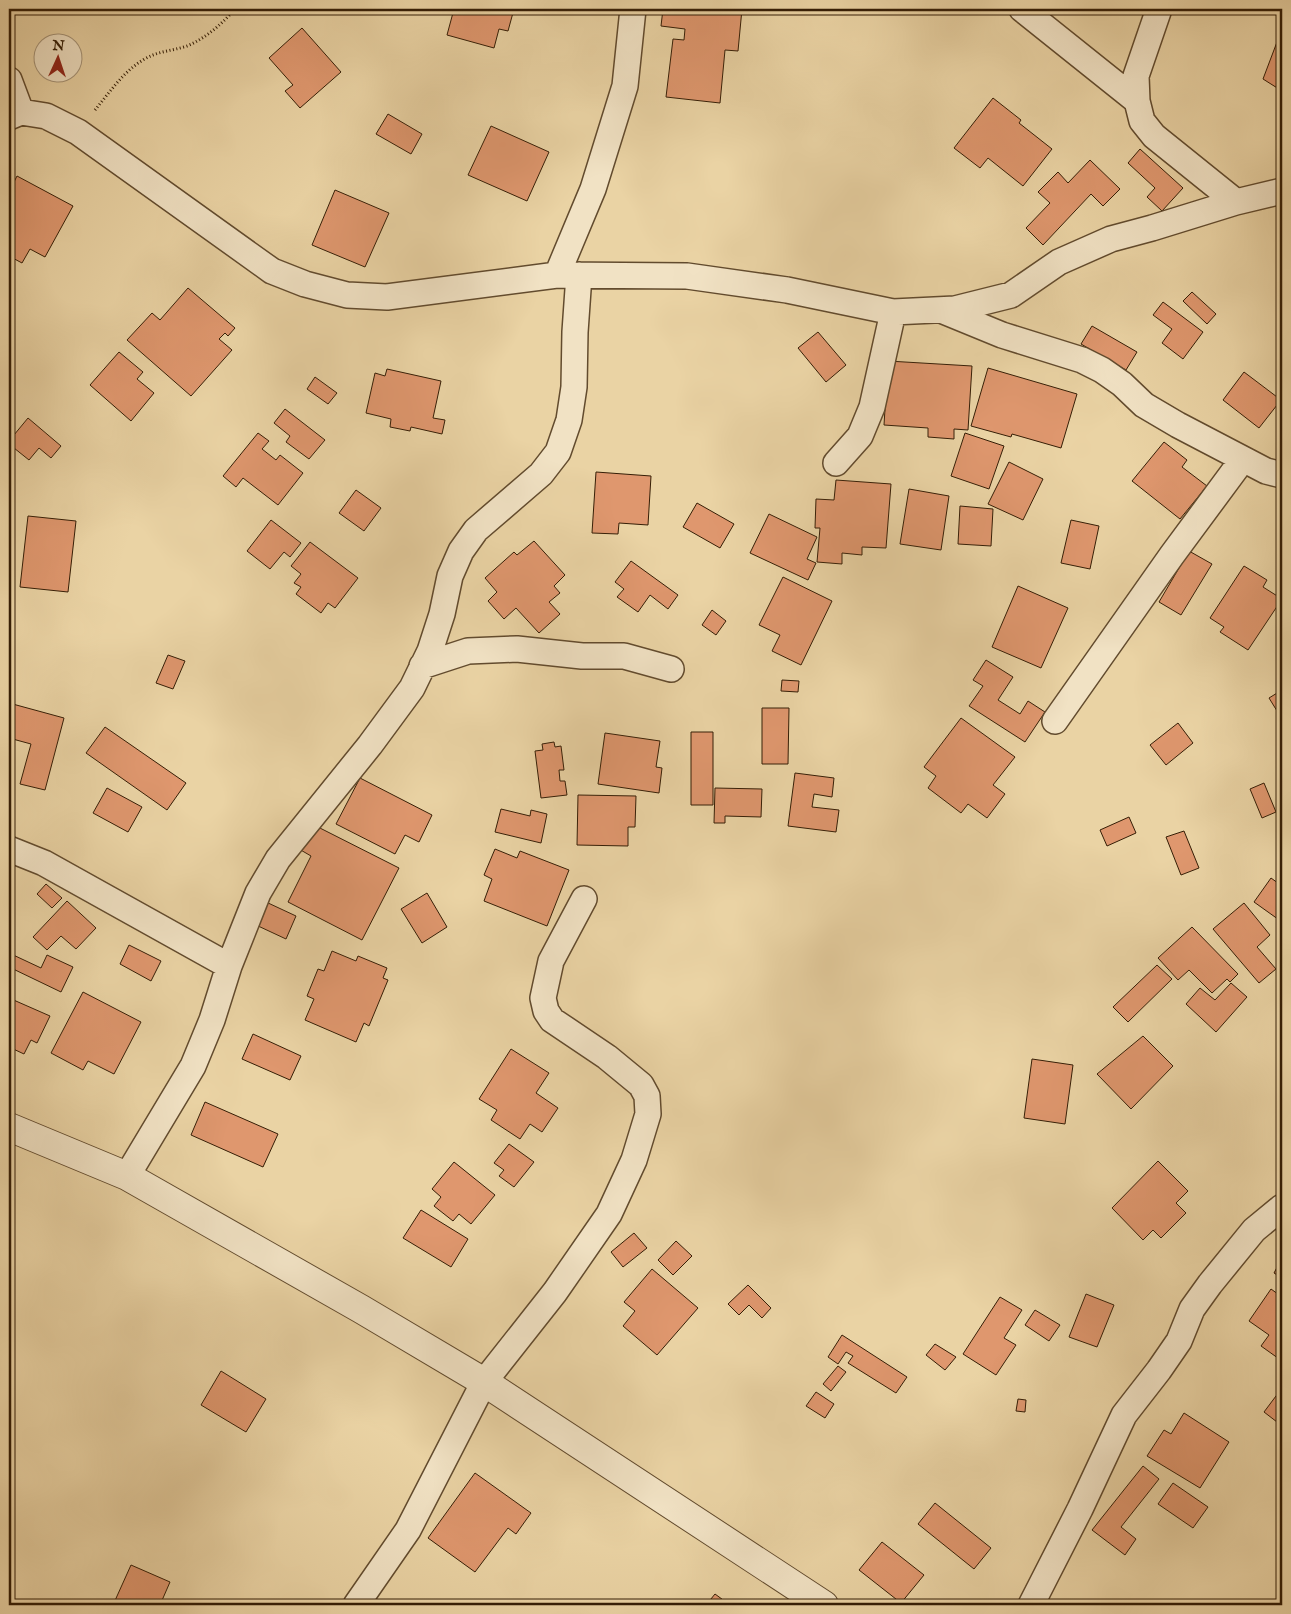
<svg xmlns="http://www.w3.org/2000/svg" width="1291" height="1614" viewBox="0 0 1291 1614" font-family="'IM FELL English',serif">
<rect width="100%" height="100%" fill="#ead3a4"/>
<filter id="stains"><feTurbulence type="fractalNoise" baseFrequency=".004" numOctaves="4"/><feColorMatrix values="0 0 0 0 .2 0 0 0 0 .09 0 0 0 0 .02 0 0 0 .5 -.17"/></filter>
<radialGradient id="worn" r=".72"><stop offset=".6" stop-color="#630" stop-opacity="0"/><stop offset="1" stop-color="#630" stop-opacity=".3"/></radialGradient>
<path fill="#df976e" stroke="#351e06" d="M454,9H514L508,31L499,29L494,48L447,35Z
M663,9H742L738,51L725,50L720,103L666,97L673,39L684,40L685,29L661,26Z
M302,28L341,72L300,108L285,91L293,85L269,58Z
M1277,42L1282,44V91L1263,79Z
M993,98L1021,120L1019,123L1052,149L1023,186L988,158L980,168L954,148Z
M388,114L422,134L411,154L376,134Z
M491,126L549,152L527,201L468,175Z
M1140,149L1183,188L1162,211L1147,197L1155,188L1128,163Z
M1090,160L1120,189L1103,206L1091,194L1043,245L1026,228L1050,203L1038,192L1058,172L1068,183Z
M17,176L73,206L45,257L30,249L22,263L9,256V192Z
M335,190L389,213L365,267L312,245Z
M188,288L235,328L228,336L225,333L219,339L232,350L191,396L127,340L152,313L160,320Z
M1192,292L1216,314L1207,324L1183,301Z
M1163,302L1203,332L1183,359L1162,343L1172,329L1153,315Z
M1092,326L1137,352L1126,370L1081,344Z
M818,332L846,365L826,382L798,348Z
M119,352L143,372L137,379L154,393L131,421L90,385Z
M888,361L972,366L968,430L954,429V439L928,437V428L884,425Z
M988,368L1077,394L1061,448L1012,434L1011,437L971,426Z
M387,369L441,381L433,418L445,420L442,434L411,427L410,431L390,427L391,419L366,413L375,373L385,376Z
M1244,372L1281,400L1259,428L1223,400Z
M315,377L337,393L328,404L307,389Z
M285,409L325,440L309,459L286,442L290,436L274,423Z
M28,418L61,446L51,458L39,448L29,460L9,444V441Z
M258,433L269,441L262,449L276,460L280,455L303,473L278,505L243,478L236,487L223,476Z
M965,433L1004,446L989,489L951,476Z
M1164,442L1187,460L1182,467L1207,486L1180,519L1132,481Z
M1009,462L1043,479L1023,520L988,504Z
M596,472L651,476L648,525L619,523L618,534L592,533Z
M836,480L891,484L886,548L862,547V555L842,553V564L817,562L820,528H815L816,499L834,500Z
M909,489L949,496L941,550L900,544Z
M356,490L381,508L364,531L339,513Z
M697,503L734,524L720,548L683,527Z
M960,506L993,509L991,546L958,544Z
M769,514L817,537L807,559L816,563L808,580L750,553Z
M28,516L76,521L68,592L20,587Z
M271,520L301,543L290,557L284,552L270,569L247,551Z
M1071,520L1099,526L1090,569L1061,563Z
M534,541L565,575L554,586L560,593L549,602L560,614L539,633L516,608L504,619L488,601L497,592L485,578L514,552L517,555Z
M310,542L358,578L335,608L328,603L321,613L296,594L301,587L294,583L301,574L291,566Z
M1189,551L1212,564L1181,615L1159,602Z
M631,561L678,595L668,609L650,595L638,612L617,597L624,589L615,582Z
M1244,566L1267,580L1263,587L1282,599L1248,650L1220,632L1224,627L1210,618Z
M783,577L832,601L801,665L772,651L780,635L759,625Z
M1018,586L1068,608L1041,668L992,647Z
M712,610L726,621L716,635L702,625Z
M168,655L185,661L173,689L156,683Z
M986,660L1013,677L998,700L1020,714L1028,701L1045,712L1025,742L969,706L983,686L973,680Z
M782,680L799,681L798,692L781,691Z
M1282,690V719L1269,698Z
M9,703L64,718L45,790L20,784L31,744L9,738Z
M762,708H789L788,764H762Z
M961,718L1015,757L993,785L1005,794L987,818L968,804L961,813L928,788L936,776L924,767Z
M1178,723L1193,743L1166,765L1150,745Z
M105,727L186,783L167,810L86,753Z
M691,732H713V805H691Z
M605,733L660,741L656,767L662,768L659,793L598,784Z
M554,742L555,747L561,746L564,770H559L560,781H565L567,795L541,798L535,751L543,750L542,744Z
M795,773L834,778L832,797L814,794L812,807L839,810L836,832L788,826Z
M360,778L432,815L419,842L405,835L395,854L336,824Z
M1264,783L1276,812L1262,818L1250,789Z
M107,788L142,807L128,832L93,813Z
M715,788L762,789L761,817L725,816V823H714Z
M578,795L636,796L635,827H628V846L577,845Z
M501,809L530,816L531,810L547,814L541,843L495,832Z
M1129,817L1136,833L1107,846L1100,830Z
M312,824L399,868L362,940L288,902L311,856L299,849Z
M1184,831L1199,868L1181,875L1166,837Z
M495,849L517,858L520,851L569,870L547,926L484,901L492,879L484,875Z
M1271,878L1282,886V922L1254,902Z
M46,884L62,898L52,908L37,894Z
M427,893L447,927L422,943L401,909Z
M67,901L96,928L76,949L61,936L47,950L33,937Z
M266,902L296,916L286,939L256,925Z
M1244,903L1270,935L1257,947L1276,969L1259,983L1213,929Z
M1192,927L1238,974L1230,982L1227,979L1212,993L1189,970L1178,980L1158,958Z
M129,945L161,961L151,981L120,964Z
M332,951L356,961L358,956L387,968L383,978L388,980L369,1026L364,1023L356,1042L305,1020L314,999L307,996L318,969L324,971Z
M9,953L41,968L47,955L73,967L61,992L9,967Z
M1157,965L1172,979L1128,1022L1113,1007Z
M1231,983L1247,997L1216,1032L1186,1004L1200,988L1215,1000Z
M83,992L141,1022L114,1074L88,1061L83,1070L51,1053Z
M9,998L50,1016L37,1043L31,1040L24,1054L9,1047Z
M253,1034L301,1056L290,1080L242,1059Z
M1143,1036L1173,1066L1131,1109L1097,1074Z
M511,1049L549,1073L536,1093L558,1108L542,1132L530,1124L520,1139L491,1120L497,1110L479,1099Z
M1032,1059L1073,1065L1065,1124L1024,1118Z
M205,1102L278,1134L263,1167L191,1135Z
M509,1144L534,1162L514,1187L499,1176L504,1170L494,1163Z
M1158,1161L1188,1191L1176,1203L1186,1213L1161,1238L1153,1230L1143,1240L1112,1208Z
M454,1162L495,1195L471,1224L459,1214L453,1221L434,1206L441,1197L432,1189Z
M421,1210L468,1239L451,1267L403,1238Z
M634,1233L647,1248L623,1267L611,1252Z
M676,1241L692,1256L673,1275L658,1260Z
M1282,1258V1278L1274,1273Z
M652,1269L698,1308L657,1355L623,1326L635,1311L624,1302Z
M748,1285L771,1308L762,1318L749,1305L739,1315L728,1304Z
M1271,1289L1282,1297V1361L1261,1346L1269,1335L1249,1321Z
M1086,1294L1114,1305L1097,1347L1069,1337Z
M1000,1297L1022,1310L1004,1338L1016,1345L996,1375L963,1354Z
M1035,1310L1060,1325L1049,1341L1025,1325Z
M842,1335L907,1377L896,1393L848,1363L853,1356L846,1352L838,1364L828,1357Z
M935,1344L956,1357L945,1370L926,1355Z
M838,1366L846,1372L831,1391L823,1384Z
M221,1371L266,1399L246,1432L201,1405Z
M1282,1388V1416L1277,1422L1264,1412Z
M816,1392L834,1404L825,1418L806,1406Z
M1018,1399L1026,1400L1025,1412L1016,1411Z
M1184,1413L1229,1442L1200,1488L1147,1456L1164,1430L1171,1434Z
M1143,1466L1159,1479L1121,1527L1136,1539L1125,1555L1092,1530Z
M475,1473L531,1513L516,1534L508,1528L475,1572L428,1538Z
M1173,1483L1208,1507L1193,1528L1158,1504Z
M935,1503L991,1548L974,1569L918,1524Z
M882,1542L924,1575L901,1603L859,1570Z
M131,1565L170,1582L160,1605H113Z
M715,1594L730,1605H706Z"/>
<g fill="none" stroke-linecap="round" stroke-linejoin="round">
<g stroke="#624b2e" stroke-width="28">
<path id="minor" d="M1022,9L1137,101
M1159,9L1136,76L1137,101L1142,121L1154,136L1236,202
M9,80L21,112
M9,117L21,112L46,116L78,132L272,271L305,284L347,295L387,297L557,275L687,276L787,290L893,312L955,309L1011,295L1059,262L1111,239L1152,228L1236,202L1282,191
M557,275L593,189L625,86L633,9
M941,310L1002,335L1082,360L1102,370L1122,384L1144,405L1178,425L1266,471L1282,475
M836,463L860,436L872,407L893,312
M422,666L468,651L517,649L582,656H624L671,669
M1055,721L1172,555L1243,459
M9,849L44,863L229,966
M127,1176L193,1066L212,1020L229,966L258,893L278,859L370,745L412,688L430,651L442,614L450,576L461,551L476,530L541,474L558,452L569,420L574,387L575,332L579,275
M356,1605L408,1530L484,1382L555,1292L609,1214L634,1160L648,1114L647,1096L641,1085L607,1057L552,1020L546,1011L543,998L551,961L584,899
M1031,1605L1080,1509L1124,1415L1159,1370L1179,1341L1192,1309L1210,1284L1254,1230L1282,1207"/>
</g>
<g stroke="#624b2e" stroke-width="30">
<path id="tertiary" d="M9,1127L127,1176L361,1309L484,1382L824,1605"/>
</g>
<path stroke="#351e06" stroke-width="3" stroke-dasharray="1 2.5" stroke-linecap="butt" d="M95,110C109,93 124,71 143,60C157,51 172,51 187,46C206,38 222,24 235,9"/>
<use href="#minor" stroke="#f1e2c4" stroke-width="25"/>
<use href="#tertiary" stroke="#f1e2c4" stroke-width="28"/>
</g>
<rect width="1291" height="1614" fill="none" stroke="#ead3a4" stroke-width="30"/>
<rect x="10" y="10" width="1271" height="1594" fill="none" stroke="#351e06" stroke-width="2.5"/>
<rect x="15" y="15" width="1261" height="1584" fill="none" stroke="#351e06"/>
<g transform="translate(58 58) rotate(3)"><circle r="24" fill="#f1e2c4" stroke="#a69478"/>
<path d="M0-4L9 19L0 12L-9 19Z" fill="#8f2418"/>
<text y="-8" font-size="14" font-weight="bold" text-anchor="middle" fill="#351e06">N</text>
</g>
<rect width="100%" height="100%" filter="url(#stains)"/>
<rect width="100%" height="100%" fill="url(#worn)"/>
</svg>
